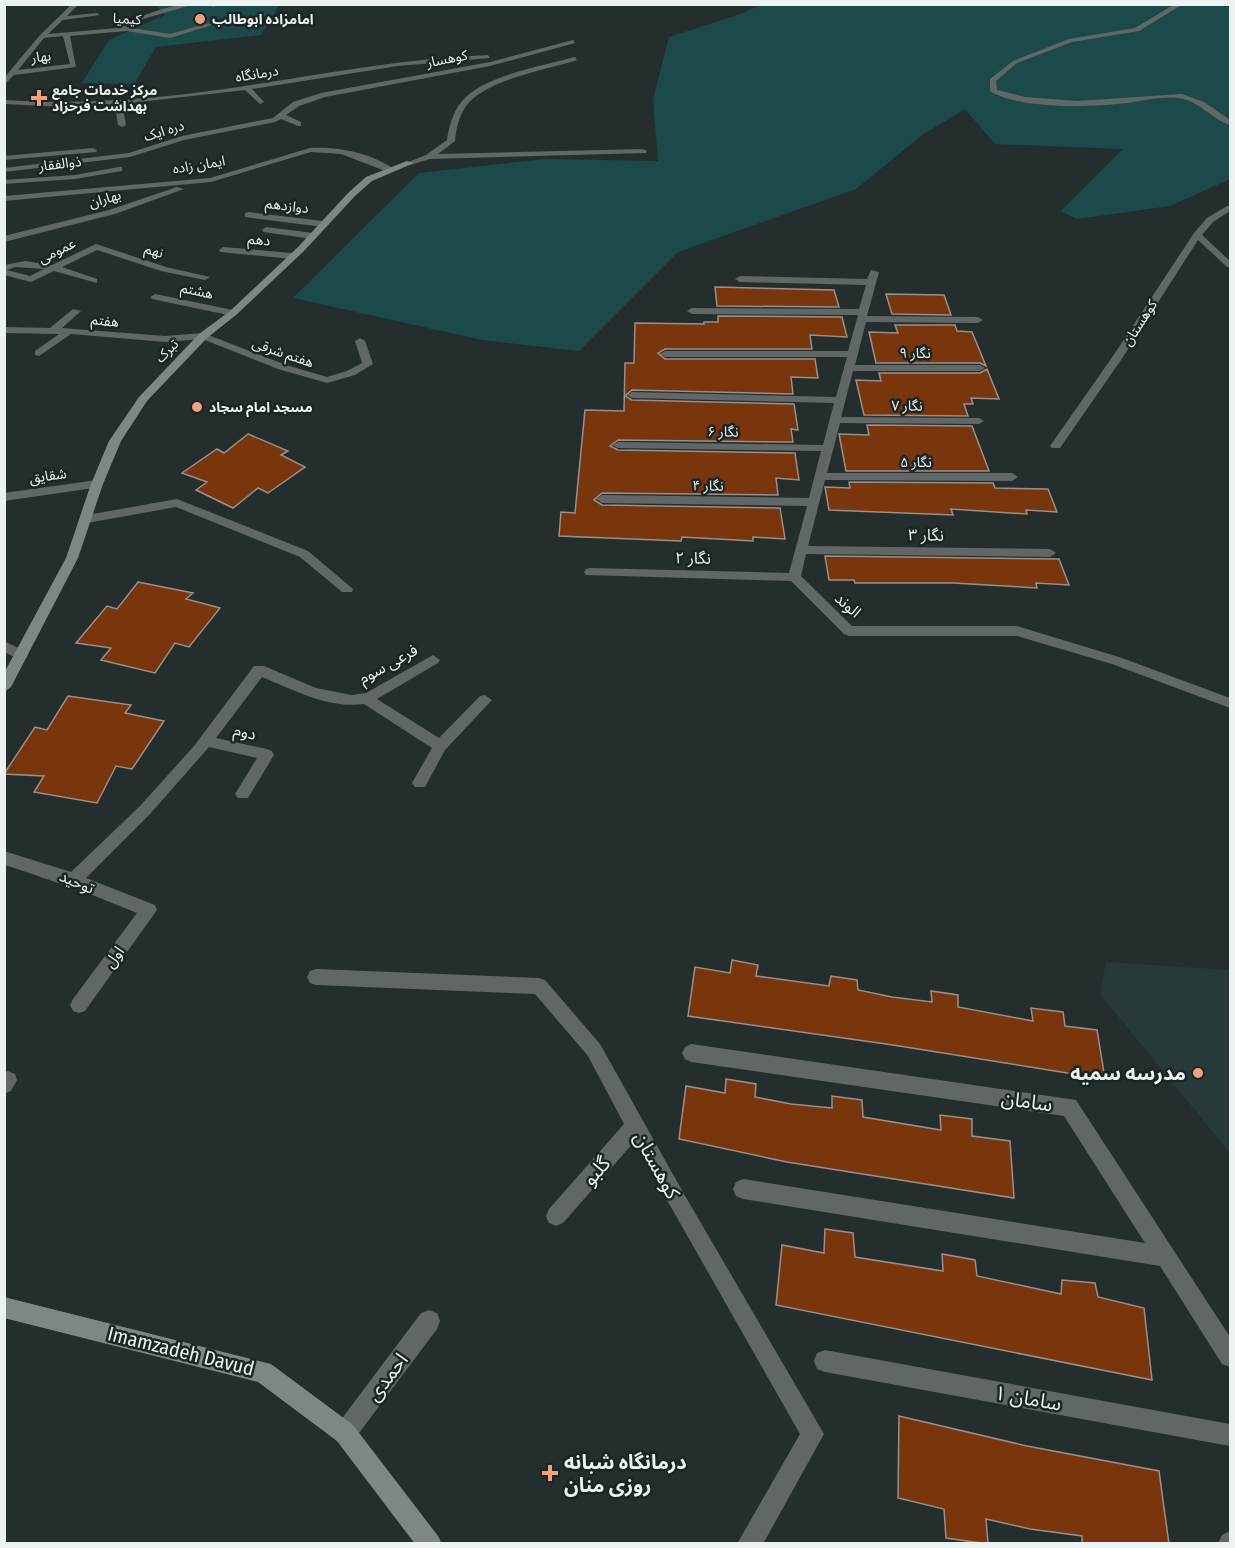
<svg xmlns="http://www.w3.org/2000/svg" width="1235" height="1548" viewBox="0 0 1235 1548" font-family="'Fira Sans Condensed','Noto Sans Arabic',sans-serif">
<rect width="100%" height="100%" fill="#252e2f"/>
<path fill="#28393a" d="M1106,962L1230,970V1153L1100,994Z"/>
<path fill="#1c4a4b" d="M155,5H279L261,35L156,47L134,84L82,83L109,40L165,15Z
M760,5H1230V179L1170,206L1077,219L1061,211L1123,149L995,144L965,109L922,135L856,189L678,252L579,351L482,340L293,298L419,173L545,159L658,161L653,100L669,37L741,14Z"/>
<path fill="#79350c" stroke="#99908c" stroke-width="1.5" d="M715,287L834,290L839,307L717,306Z
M886,294L944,295L951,315L892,314Z
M718,316L842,317L847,337L810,335L812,349H665L658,353L665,359H815L818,378L791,377L793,394L632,390L625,396L632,400L794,404L798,430L791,429L793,442L618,440L610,446L618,450L795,453L799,480L776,478L778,495L602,493L594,500L602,505L780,508L785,539L753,537V541L682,537L681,541L559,536L561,512L575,513L585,410L624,411L625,363H634L635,323L704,324V322H718Z
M895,325H955L957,331L972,332L986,366L980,363H876L869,332L898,333Z
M987,369L999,399L971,398L973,404H964L968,416L864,415L856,380L881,381L879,373H980Z
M867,425L972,426L989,471H846L839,434L869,435Z
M248,434L288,451L281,455L305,467L268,493L258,488L233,508L196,490L207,482L182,473L217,449L224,453Z
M849,482L993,483L995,488L1048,489L1057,512L1026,510L1027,514L951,509L953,515L829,510L825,487L850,488Z
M825,556L1059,559L1069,585L1036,583L1037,588L953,583H855L854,580H829Z
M138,582L193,593L186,599L220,608L189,647L175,643L155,673L101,660L111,648L76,643L107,606L117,609Z
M68,696L131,705L125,713L164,721L132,769L116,766L97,803L34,792L44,776L4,774L35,727L47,730Z
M732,960L758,965L756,976L829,986L831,976L857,980L858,990L892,997L932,1002L931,991L958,995V1007L1033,1021L1031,1008L1063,1012L1065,1026L1097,1030L1105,1079L893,1045L688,1016L695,967L730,973Z
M726,1079L756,1084L755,1097L791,1104L832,1108V1096L862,1100L863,1117L941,1130L940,1115L972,1119V1136L1010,1141L1014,1198L787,1162L679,1139L686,1086L725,1093Z
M825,1229L853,1233L855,1257L943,1271L942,1254L975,1260L977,1276L1061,1294L1062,1280L1095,1283L1098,1297L1144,1308L1152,1380L776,1305L782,1245L824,1253Z
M899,1416L1027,1446L1159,1471L1169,1544H1082V1536L1030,1529L986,1519L988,1544L946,1538L944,1509L898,1498Z"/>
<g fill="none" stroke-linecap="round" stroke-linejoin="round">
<path fill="#616666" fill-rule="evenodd" d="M72,4H79L67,16L97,13L100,15L63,20L48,34L117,28L118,26C141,16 169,4 195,4L143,19L125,27L170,34L209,23L212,25L170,38L127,31L70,36L76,67L14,75L4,85V78L40,35ZM63,36L70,64L18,70L44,38Z
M207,4H216V5L213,7Z
M1175,4H1183L1139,31L1072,42L1017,63L996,81L997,90L1025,97L1077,101L1182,94L1204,102L1230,120V125C1212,120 1199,100 1178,98C1161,96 1144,101 1127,103C1093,107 1020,110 990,91V79L1013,61L1069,39L1135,28Z
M573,40L575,43L490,66L325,97L299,106L286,115L301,122V126H298L281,119L275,122L184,140L130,157L4,172V168L129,153L182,136L273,118L293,102L321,93L490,62Z
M488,55L490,58L398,66L252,89L264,102L260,104L245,90L122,104L126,125L122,127L118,125L115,105L65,107L4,104V100C65,104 125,101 186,94C287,82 386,59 488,55Z
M575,57L577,60C547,70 486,79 466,106C459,116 456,129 455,141L438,154L643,149L647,151L646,153L430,159L410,165L406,163L426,155L447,140C449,126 453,112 462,101C484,75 543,66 575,57Z
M93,148L97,150L96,152L4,160V156Z
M310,148C337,146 373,153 395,170L388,172L341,154L311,152L211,182L4,201V196L210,178Z
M119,167H122V171L75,179L4,184V180L75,175Z
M177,187L184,189L115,214L4,242V236L109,210Z
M1227,206H1230V211L1213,222L1202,235L1230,261V268L1227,267L1198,240L1123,357L1060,448H1052L1050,446L1113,356L1194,233L1207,218Z
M248,212L323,221L327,224L323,227L245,217V213Z
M266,227L313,233L317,236L313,239L263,232L262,230Z
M96,244L166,267L210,277L205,280L161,271L97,250L62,267L97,279V283L54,271L31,282L4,275V265L25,261L52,265ZM15,267L44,269L30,276L7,270Z
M223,247L292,253L297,256L292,259L220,252L219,250Z
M871,270L879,272L867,316L978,317L983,320L978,323L866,322L855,365H980L985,368L980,371H853L841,417L979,418L984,421L979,424L840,423L827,473H1012L1018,477L1012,481L825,480L808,546L1050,549L1056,553L1050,557L806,554L801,576L852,626H1017L1122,658L1230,698V708L1112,664L1017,636H849L844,634L791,581L586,575L584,572L586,569L590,568L789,573L807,506L602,503L596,499L602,495L809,498L821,451L618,448L612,445L618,442L823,445L834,403L632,398L627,395L632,392L836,397L847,357H665L660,354L665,351H848L858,315L692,314L687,311L692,308L859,309L866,285L740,282L735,279L740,276L867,279Z
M155,294L233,310L238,313L233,316L152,299L150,297Z
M73,309L81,311L62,328L165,336L203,333L286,365L327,377L347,371L362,363L355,341L360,338L365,341L373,364L355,375L327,383L278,369L202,339L165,342L71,334L39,356L35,355V351L59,334L4,333V327L50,328Z
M97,480L101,481V487L4,501V493Z
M177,499L308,551L353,589L352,592H342L300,557L176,507L87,523L81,519L87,515Z
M4,641L26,652L28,655L26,658L21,660L4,652Z
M433,655L440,660L438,663L377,699L439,738L480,696L485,695L492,700L445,750L425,787H415L412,783L432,748L364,704C328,709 294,690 262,677L216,738L267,749L272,751L274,755L248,798H238L235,794L257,758L209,747L150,814L86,878L155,905L157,910L85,1011L79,1013L73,1011L70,1005L73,999L137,913L75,888C70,888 17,868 4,865V851L71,872L140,806L194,746L254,666H264L316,688L352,695L366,693Z
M316,969L539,978L545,980L600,1044L684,1194L824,1434L763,1544H737L800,1434L634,1142L563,1223L556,1226L549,1223L546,1216L549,1209L624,1124L588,1056L535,994L316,985L310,983L307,977L310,971Z
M691,1044L1076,1100L1230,1337V1367L1222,1364L1160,1266L743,1199L736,1196L733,1189L736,1182L743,1179L1145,1243L1064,1116L691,1062L685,1059L682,1053L685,1047Z
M8,1071L15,1074L17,1080L11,1091L4,1094V1072Z
M429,1310L437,1313L440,1321L437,1329L353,1441L345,1444L337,1441L334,1433L337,1425L421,1313Z
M825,1350L1230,1424V1446L825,1372L817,1369L814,1361L817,1353Z
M1230,1531V1544H1218L1222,1535Z"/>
<path fill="#7f8686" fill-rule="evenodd" d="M407,161L414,163L372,181L355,196L304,251L236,315L207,338L147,401L121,441L103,484L78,558L11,687L4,692V673L66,558L91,484L109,441L139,397L199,334L230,311L298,247L349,192L366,177Z
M4,1297L271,1364L353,1425L438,1536L442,1544H415L337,1441L258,1382L4,1318Z"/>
</g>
<g fill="#f1a17b" stroke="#1c2525" stroke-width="2">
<circle cx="200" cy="19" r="6"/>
<path d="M36 89h6v6h6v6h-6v6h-6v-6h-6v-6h6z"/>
<circle cx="197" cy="407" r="6"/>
<circle cx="1198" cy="1073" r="6"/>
<path d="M547 1464h6v6h6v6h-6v6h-6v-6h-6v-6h6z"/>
</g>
<g text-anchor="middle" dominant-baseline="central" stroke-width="5" stroke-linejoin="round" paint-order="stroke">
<g font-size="14" fill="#ecf2f2" stroke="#1c2525">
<text transform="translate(127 19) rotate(3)">کیمیا</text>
<text transform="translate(41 57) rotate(-7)">بهار</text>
<text transform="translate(447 59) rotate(-11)">کوهسار</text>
<text transform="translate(257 74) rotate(-9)">درمانگاه</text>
<text transform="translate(164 131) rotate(-17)">دره ایک</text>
<text transform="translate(60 164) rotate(-7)">ذوالفقار</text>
<text transform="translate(199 165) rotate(-9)">ایمان زاده</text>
<text transform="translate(105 199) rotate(-16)">بهاران</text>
<text transform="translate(287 206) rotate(7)">دوازدهم</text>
<text transform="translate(259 240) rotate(5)">دهم</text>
<text transform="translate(57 251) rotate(-26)">عمومی</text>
<text transform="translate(154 251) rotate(18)">نهم</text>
<text transform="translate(197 291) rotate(12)">هشتم</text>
<text transform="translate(105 321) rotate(6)">هفتم</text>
<text transform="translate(1140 323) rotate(-57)">کوهستان</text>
<text transform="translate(167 351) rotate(-45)">تبرک</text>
<text transform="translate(283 353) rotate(19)">هفتم شرقی</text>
<text x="915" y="353">نگار ۹</text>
<text transform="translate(907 406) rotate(1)">نگار ۷</text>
<text transform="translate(723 432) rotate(1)">نگار ۶</text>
<text x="916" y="462">نگار ۵</text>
<text transform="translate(48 476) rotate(-8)">شقایق</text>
<text transform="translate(708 486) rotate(1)">نگار ۴</text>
</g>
<g font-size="14" font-weight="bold" fill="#ecf2f2" stroke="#1c2525" text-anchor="start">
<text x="212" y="19">امامزاده ابوطالب</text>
<text x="52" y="90">مركز خدمات جامع<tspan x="52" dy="16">بهداشت فرحزاد</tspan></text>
<text x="209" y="407">مسجد امام سجاد</text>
</g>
<g font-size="16" fill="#ecf2f2" stroke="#1c2525">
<text transform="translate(926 535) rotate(1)">نگار ۳</text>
<text transform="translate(693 558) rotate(1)">نگار ۲</text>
<text transform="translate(848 605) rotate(41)">الوند</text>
<text transform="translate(388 664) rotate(-29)">فرعی سوم</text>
<text transform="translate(245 732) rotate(13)">دوم</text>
<text transform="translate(77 882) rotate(23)">توحید</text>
<text transform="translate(114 957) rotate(-54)">اول</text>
</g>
<g font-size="20" font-weight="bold" fill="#ecf2f2" stroke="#1c2525" text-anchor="end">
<text x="1186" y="1073">مدرسه سمیه</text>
<text x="564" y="1462" text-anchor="start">درمانگاه شبانه<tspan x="564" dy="23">روزی منان</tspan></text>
</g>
<g font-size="20" fill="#ecf2f2" stroke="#1c2525">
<text transform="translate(1027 1101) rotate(8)">سامان</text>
<text transform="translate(657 1165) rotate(61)">کوهستان</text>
<text transform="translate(596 1171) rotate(-49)">گلبو</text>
<text transform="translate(181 1351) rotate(14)">Imamzadeh Davud</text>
<text transform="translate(387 1377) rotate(-53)">احمدی</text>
<text transform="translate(1028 1398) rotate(10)">سامان ۱</text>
</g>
</g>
<rect width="1235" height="1548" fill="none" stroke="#ecf2f2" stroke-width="12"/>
</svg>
